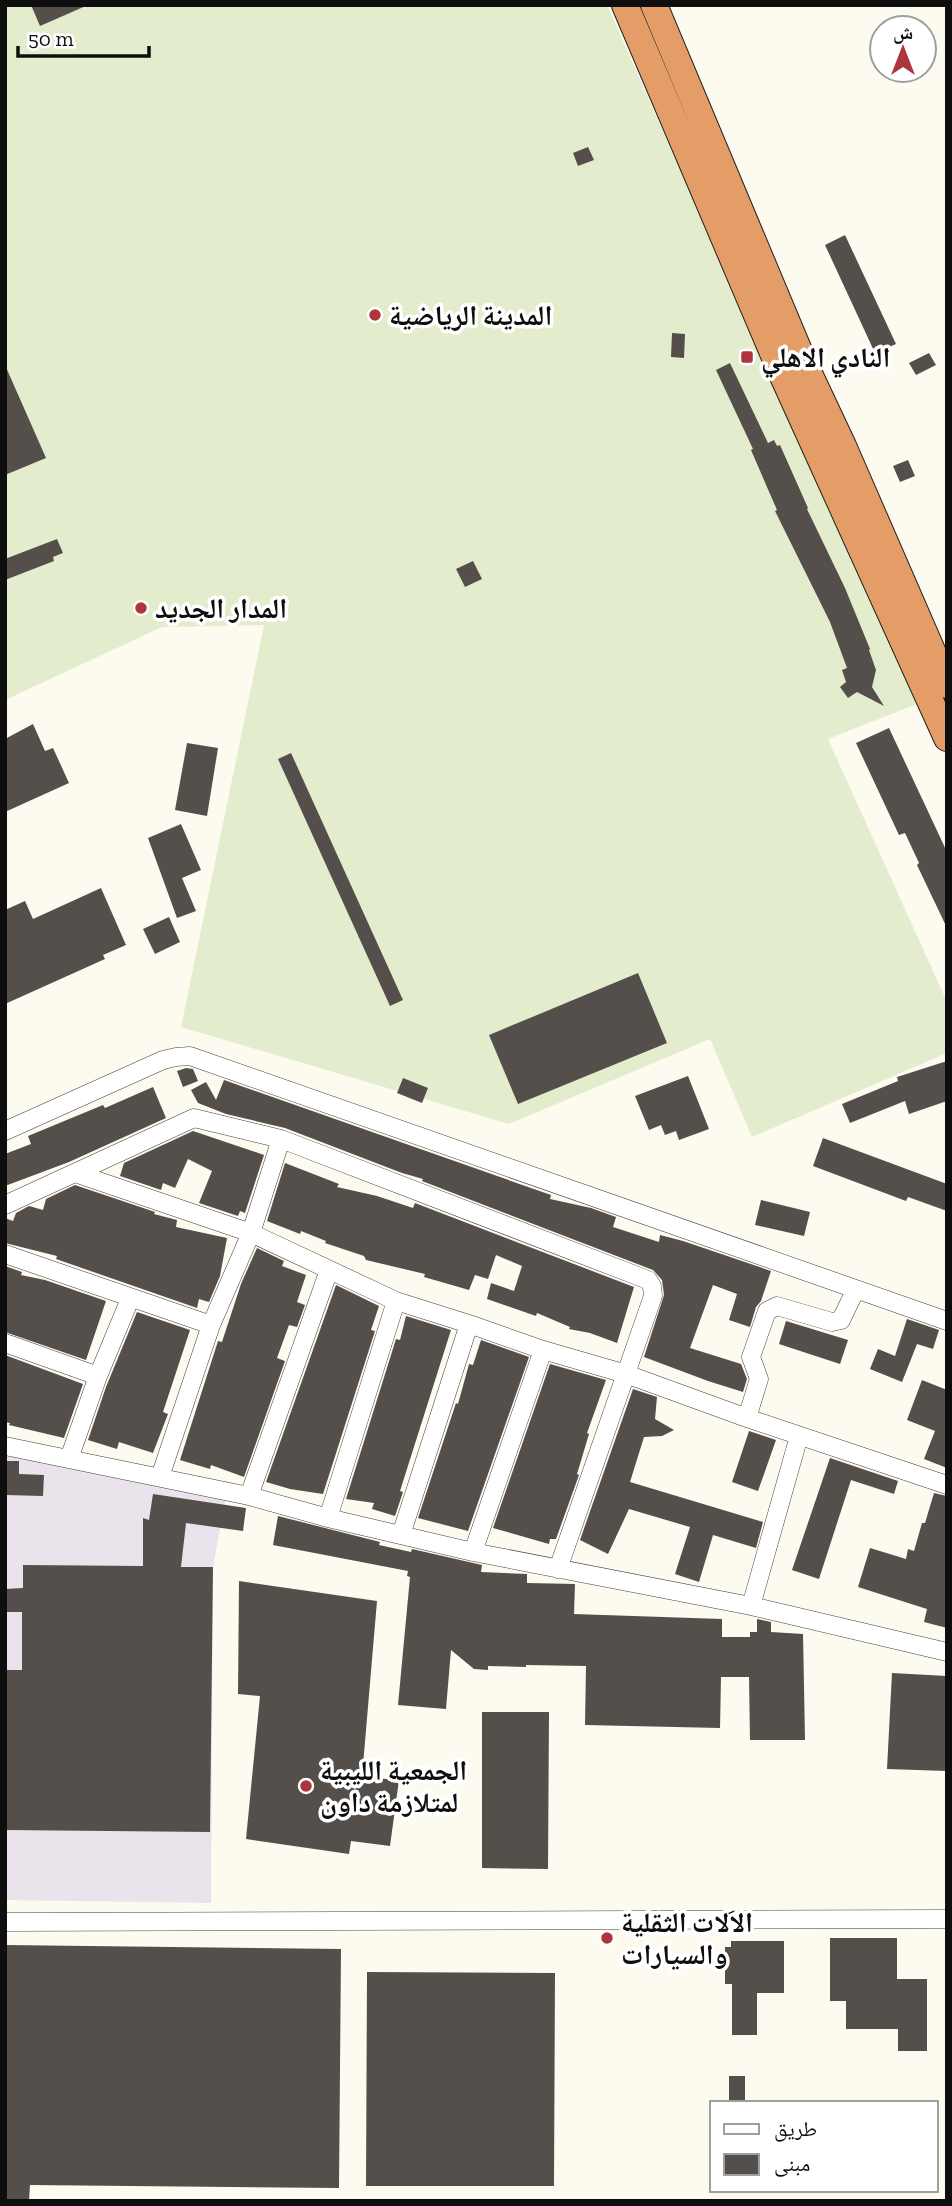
<svg xmlns="http://www.w3.org/2000/svg" width="952" height="2206" viewBox="0 0 952 2206" font-family="'Zilla Slab','Noto Naskh Arabic',serif">
<rect width="100%" height="100%" fill="#fdfaf0"/>
<path fill="#eae3eb" d="M5,1454L226,1497L213,1567L211,1903L5,1900Z"/>
<path fill="#e3edce" d="M5,5H607L917,704L828,739L947,1002V1053L752,1137L710,1039L509,1124L181,1027L264,625L162,627L5,700Z"/>
<path fill="#554f4b" d="M31,5H88L40,26Z
M588,147L594,160L578,166L573,153Z
M845,235L896,344L875,353L825,245Z
M672,333L685,334L684,358L671,357Z
M929,353L936,365L916,375L909,363Z
M730,363L768,443L774,440L777,446L780,445L808,508L807,509L845,588L870,649L869,650L876,670L872,687L884,706L857,692L848,698L840,687L846,682L842,670L847,668L830,622L775,511L777,510L751,450L753,449L716,370Z
M5,365L46,458L5,475Z
M908,460L915,476L900,482L893,466Z
M57,539L63,553L53,557L54,561L5,580V559Z
M473,561L482,579L465,587L456,569Z
M33,724L45,751L53,748L69,783L5,812V739Z
M889,728L947,852V928L917,865L919,863L905,833L899,835L856,743Z
M187,743L218,748L207,816L175,810Z
M291,753L403,1000L390,1006L278,759Z
M181,824L201,870L182,878L196,911L177,918L148,838Z
M101,888L126,945L103,955L105,959L5,1004V910L25,901L33,919Z
M169,917L180,942L155,954L143,929Z
M638,973L667,1043L518,1104L489,1035Z
M947,1061V1101L909,1114L905,1101L850,1123L842,1104L898,1081L897,1077Z
M186,1068L193,1069L198,1081L183,1087L177,1071Z
M688,1076L709,1129L679,1140L676,1131L665,1135L661,1125L649,1130L635,1096Z
M403,1078L428,1088L422,1103L397,1093Z
M224,1080L551,1195L550,1199L591,1208L616,1217L613,1227L659,1242L660,1235L683,1241L771,1271L761,1301L756,1307L750,1327L729,1320L737,1294L713,1285L690,1348L741,1364L747,1379L743,1392L708,1381L644,1357L664,1295L662,1280L653,1270L422,1181L423,1179L402,1173L285,1128L226,1114L198,1103L191,1090L206,1082L216,1100Z
M153,1087L166,1118L69,1162L5,1186V1154L31,1144L28,1136L103,1105L105,1108Z
M193,1131L264,1155L245,1213L240,1211L238,1216L199,1203L212,1171L188,1159L175,1188L163,1183L161,1190L120,1176L124,1163Z
M823,1138L947,1184V1211L908,1197L906,1201L813,1166Z
M285,1163L339,1184L337,1187L377,1196L413,1208L415,1203L634,1287L617,1343L590,1333L569,1329L570,1327L537,1313L536,1316L487,1299L491,1283L514,1291L522,1266L496,1255L488,1279L475,1275L469,1290L424,1277L425,1274L366,1260L364,1256L325,1243L326,1241L301,1231L300,1234L267,1221Z
M75,1185L155,1212L154,1214L177,1220L176,1227L227,1238L220,1276L209,1302L199,1299L197,1308L56,1259L57,1256L5,1243V1218L13,1221L16,1213L29,1206L43,1210L46,1199Z
M761,1200L810,1212L804,1236L755,1225Z
M257,1248L284,1261L282,1266L306,1275L297,1302L305,1305L297,1327L289,1325L277,1358L285,1361L244,1477L211,1465L210,1469L180,1460L218,1341L222,1342L241,1284Z
M5,1266L22,1272L21,1275L45,1280L106,1301L86,1360L5,1332Z
M336,1285L379,1306L371,1330L375,1331L323,1494L290,1489L266,1482Z
M137,1312L190,1330L163,1412L168,1414L153,1453L119,1442L117,1449L88,1440L106,1387Z
M406,1316L451,1330L400,1491L403,1492L395,1516L372,1509L374,1503L346,1499L396,1339L400,1340Z
M907,1319L939,1330L933,1349L917,1344L902,1382L870,1369L878,1349L895,1356Z
M786,1321L848,1340L840,1364L779,1344Z
M481,1340L529,1357L468,1531L418,1518L456,1403L458,1404L469,1364L473,1365Z
M5,1355L83,1384L64,1438L9,1425L10,1423L5,1422Z
M550,1364L606,1380L587,1433L589,1434L577,1474L579,1475L556,1539H550L549,1544L493,1528Z
M922,1380L947,1390V1468L924,1459L935,1431L907,1420Z
M633,1389L657,1397L655,1419L674,1430L662,1436L644,1437L630,1482L763,1522L756,1548L713,1535L699,1582L675,1574L690,1527L629,1509L608,1554L580,1540Z
M749,1431L776,1440L758,1491L732,1482Z
M830,1458L898,1481L894,1494L851,1480L819,1579L792,1570Z
M5,1461H19V1474L44,1475L43,1496L5,1495Z
M934,1493L947,1496V1628L924,1622L927,1609L858,1587L870,1548L906,1559L908,1549L914,1551L922,1523H925Z
M153,1494L246,1508L243,1531L186,1523L181,1567H213L210,1832L5,1830V1670H22V1612H5V1589L23,1588V1565L143,1566V1518L149,1520Z
M278,1516L380,1542L379,1545L411,1552L412,1549L482,1565L481,1572L527,1574V1583L575,1584L574,1614L722,1619V1637H750V1632H757V1619L771,1622V1632L803,1634L805,1740H750L749,1677H721L720,1728L585,1725L586,1666L526,1665V1667L488,1666V1670L474,1669L451,1650L446,1709L398,1705L410,1577L407,1576L408,1571L273,1545Z
M239,1581L377,1601L362,1777L399,1780L390,1846L351,1841L349,1854L246,1839L260,1696L238,1694Z
M892,1673L947,1676V1771L887,1769Z
M482,1712H549L548,1869L482,1868Z
M830,1938H897V1979H927V2051H898V2029H846V2001H830Z
M731,1941H784V1993H757V2035H732V1984H725V1947H731Z
M5,1945L341,1949L339,2188L30,2185L29,2201H5Z
M367,1972L555,1973L554,2186H366Z
M729,2076H745V2103H729Z"/>
<g fill="none" stroke-linecap="round" stroke-linejoin="round">
<g stroke="#414141" stroke-width="19">
<path id="minor" d="M5,1131L163,1060L176,1057L190,1056L947,1321
M75,1173L251,1233L396,1301L469,1324L543,1350L626,1374L747,1418L947,1485
M5,1205L194,1118L281,1139L648,1280L652,1286L653,1296L558,1569
M5,1254L211,1325
M5,1343L98,1376
M747,1418L759,1379L751,1357L767,1311L777,1306L832,1322L841,1320L856,1289
M5,1446L249,1496L328,1518L473,1552L751,1606L947,1652
M69,1459L98,1376L130,1299
M160,1477L211,1325L251,1233L281,1139
M249,1496L329,1270
M328,1518L396,1301
M401,1535L469,1324
M473,1552L543,1350
M751,1606L799,1436
M5,1922L947,1919"/>
</g>
<g stroke="#1f1f1f" stroke-width="28">
<path id="highway" d="M625,5L782,374L947,738
M654,5L804,363L843,446L947,685"/>
</g>
<use href="#minor" stroke="#fff" stroke-width="18"/>
<use href="#highway" stroke="#e49d67" stroke-width="26"/>
</g>
<g fill="#ae353e" stroke="#fff" stroke-width="2.5">
<circle cx="375" cy="315" r="7"/>
<rect x="740" y="350" width="14" height="14" rx="3.5"/>
<circle cx="141" cy="608" r="7"/>
<circle cx="306" cy="1786" r="7"/>
<circle cx="607" cy="1938" r="7"/>
</g>
<g text-anchor="middle" dominant-baseline="central" stroke-width="7" stroke-linejoin="round" paint-order="stroke">
<g font-size="28" font-weight="bold" fill="#0e0e0e" stroke="#fff" text-anchor="start">
<text x="389" y="315">المدينة الرياضية</text>
<text x="761" y="357">النادي الاهلي</text>
<text x="155" y="608">المدار الجديد</text>
<text x="320" y="1770">الجمعية الليبية<tspan x="320" dy="32">لمتلازمة داون</tspan></text>
<text x="621" y="1922">الاَلات الثقلية<tspan x="621" dy="32">والسيارات</tspan></text>
</g>
</g>
<rect width="952" height="2206" fill="none" stroke="#0e0e0e" stroke-width="14"/>
<rect x="710" y="2101" width="228" height="91" fill="#ffffff" stroke="#9f9f9f" stroke-width="2"/>
<rect x="724" y="2124" width="35" height="10" fill="#ffffff" stroke="#9f9f9f" stroke-width="2"/>
<text x="774" y="2136" font-size="21" fill="#0e0e0e">طريق</text>
<rect x="724" y="2154" width="35" height="21" fill="#554f4b" stroke="#9f9f9f" stroke-width="2"/>
<text x="774" y="2171" font-size="21" fill="#0e0e0e">مبنى</text>
<g transform="translate(903 49)"><circle r="33" fill="#ffffff" stroke="#9f9f9f" stroke-width="2"/>
<path d="M0-5L12 26L0 18L-12 26Z" fill="#ae353e"/>
<text y="-10" font-size="19" font-weight="bold" text-anchor="middle" fill="#0e0e0e">ش</text>
</g>
<path d="M18 46v10h131v-10" fill="none" stroke="#0e0e0e" stroke-width="3.5"/>
<text x="28" y="46" font-size="21" fill="#0e0e0e" stroke="#ffffff" stroke-width="5" paint-order="stroke">50 m</text>
</svg>
